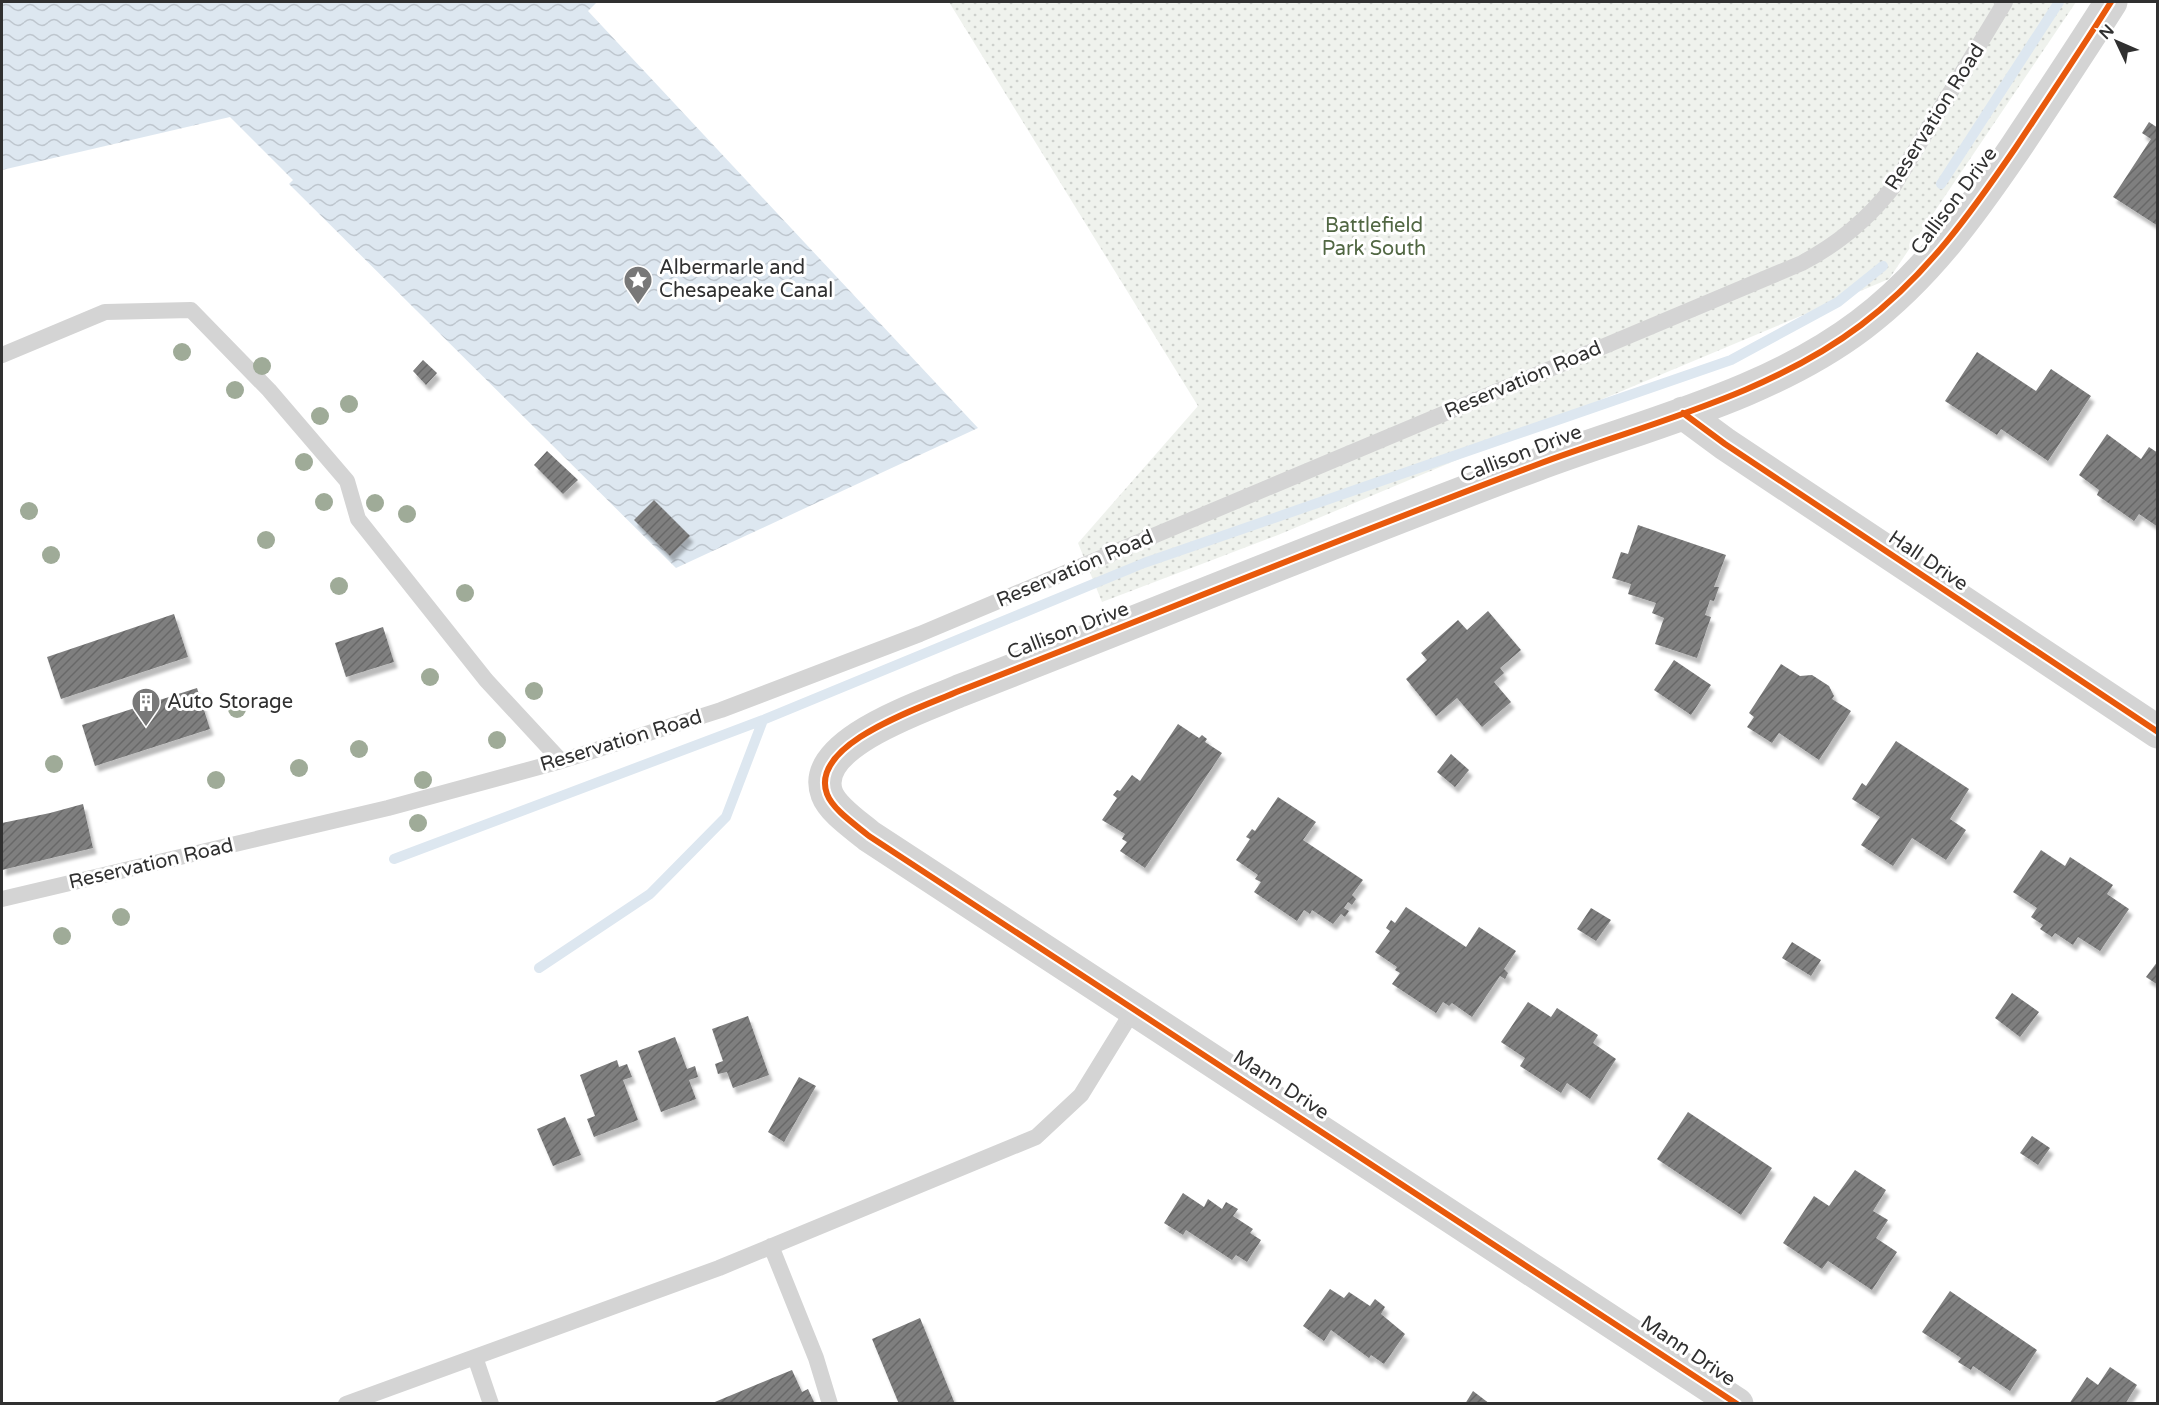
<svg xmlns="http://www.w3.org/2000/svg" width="2159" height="1405" viewBox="0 0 2159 1405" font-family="'Varela Round',sans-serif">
<defs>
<pattern id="park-dots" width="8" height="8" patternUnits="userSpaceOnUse" patternTransform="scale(1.5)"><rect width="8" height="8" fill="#eff2ed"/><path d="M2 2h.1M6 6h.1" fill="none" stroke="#cdd0cc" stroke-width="1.8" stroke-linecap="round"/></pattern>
<pattern id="water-waves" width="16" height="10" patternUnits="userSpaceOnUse" patternTransform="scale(1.5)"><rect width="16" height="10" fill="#dde7f0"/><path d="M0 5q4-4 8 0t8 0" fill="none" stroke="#bec6ce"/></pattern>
<pattern id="building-hatch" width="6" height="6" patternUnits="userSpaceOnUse" patternTransform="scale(1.5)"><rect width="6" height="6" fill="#7f7f7f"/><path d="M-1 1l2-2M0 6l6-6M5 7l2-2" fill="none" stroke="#686868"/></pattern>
<filter id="shadow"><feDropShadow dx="3.5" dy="6" stdDeviation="1.5" flood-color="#0004"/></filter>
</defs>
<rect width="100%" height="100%" fill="#fff"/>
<path fill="url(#park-dots)" d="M949,2H2076L1889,279L1278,535L1102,602L1078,543L1198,406Z"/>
<path fill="url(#water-waves)" d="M2,2H597L588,11L978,428L676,568L289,184L293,180L230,117L2,170Z"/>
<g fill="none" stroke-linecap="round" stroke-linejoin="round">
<path stroke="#dde7f0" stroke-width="10" d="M1941,184L2059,2
M394,859L763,720L1144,563L1731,360L1838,302L1883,266
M539,968L650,894L726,817L763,720"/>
</g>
<path fill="url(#building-hatch)" filter="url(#shadow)" d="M2149,122L2158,128V226L2113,197L2151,139L2142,133Z
M1977,352L2036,391L2051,369L2091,396L2048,461L2001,429L1997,435L1945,401Z
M423,360L437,373L426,385L413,371Z
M2107,434L2141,459L2149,447L2158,453V527L2139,514L2134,521L2097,495L2099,490L2079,475Z
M547,451L578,480L563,494L534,465Z
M654,500L690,536L670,556L634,520Z
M1638,525L1726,555L1714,587H1719L1714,601L1710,600L1705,615L1711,617L1697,658L1655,644L1664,618L1652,613L1656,603L1628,594L1631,584L1612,578L1621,552L1628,554Z
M1488,611L1521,650L1500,668L1504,673L1494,682L1511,702L1482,727L1457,698L1436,716L1406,679L1427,660L1421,653L1458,620L1467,630Z
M174,614L188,657L61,699L47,657Z
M383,627L394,662L346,677L335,643Z
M1674,660L1711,685L1691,715L1654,690Z
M1781,664L1800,676L1812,675L1829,686L1834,696L1832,699L1851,711L1819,760L1779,733L1772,743L1747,727L1754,717L1749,713Z
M197,688L210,729L95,766L82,725Z
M1178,724L1199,738L1202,735L1207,739L1205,742L1222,753L1145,868L1120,851L1127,842L1122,839L1125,834L1102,820L1117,798L1113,795L1117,790L1120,791L1132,775L1140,781Z
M1896,741L1969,789L1950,819L1966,830L1946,860L1912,838L1893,866L1861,845L1880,817L1852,799L1862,783L1866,786Z
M1451,754L1469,770L1455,787L1437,772Z
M1278,797L1316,822L1303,840L1363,880L1352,895L1356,899L1352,905L1348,902L1344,908L1349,911L1345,917L1341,914L1333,924L1312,910L1310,914L1304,910L1297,921L1254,892L1261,882L1255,879L1258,875L1236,860L1250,839L1246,837L1252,829L1255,831Z
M83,804L93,848L2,870V823L50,813Z
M2041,850L2065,866L2070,857L2113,885L2107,894L2129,909L2100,951L2078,937L2073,945L2055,933L2052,937L2040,929L2043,925L2031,917L2037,908L2013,892Z
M1406,907L1466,947L1479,927L1516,951L1504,969L1508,973L1505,979L1500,976L1472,1017L1452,1003L1449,1006L1443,1002L1436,1013L1392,984L1400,973L1395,970L1397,967L1375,952L1390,931L1386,928L1391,920L1395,923Z
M1591,908L1611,920L1596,941L1577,929Z
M1792,942L1821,960L1811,976L1782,958Z
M2158,961V985L2146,977Z
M2012,993L2039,1012L2020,1037L1995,1018Z
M1528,1002L1551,1017L1557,1008L1598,1035L1593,1043L1616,1059L1590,1099L1567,1083L1561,1093L1520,1066L1525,1058L1501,1042Z
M748,1016L769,1075L733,1088L727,1072L718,1074L715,1064L723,1061L712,1029Z
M675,1037L687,1069L695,1066L698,1077L689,1080L696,1099L661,1112L638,1051Z
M617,1060L619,1067L627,1064L632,1077L623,1080L638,1120L594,1137L587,1119L595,1116L580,1075Z
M799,1077L816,1086L784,1142L768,1132Z
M1688,1112L1772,1168L1741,1215L1657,1159Z
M565,1117L581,1155L553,1166L537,1129Z
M2032,1136L2050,1148L2038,1165L2020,1153Z
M1855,1170L1886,1190L1873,1211L1888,1220L1876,1238L1897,1252L1872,1290L1828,1261L1822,1269L1783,1243L1814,1196L1829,1206Z
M1183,1193L1204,1207L1208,1199L1222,1209L1226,1202L1238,1209L1233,1216L1253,1229L1250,1233L1261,1240L1247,1262L1236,1255L1232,1260L1186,1230L1183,1235L1164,1223Z
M1330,1289L1344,1298L1349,1292L1370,1306L1375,1299L1385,1307L1381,1314L1405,1334L1384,1364L1371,1355L1369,1358L1331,1330L1324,1341L1303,1326Z
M1950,1291L2037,1350L2010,1391L1973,1366L1971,1370L1958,1362L1961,1358L1922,1332Z
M920,1318L955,1404H899L872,1339Z
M2110,1367L2137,1385L2125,1404H2069L2087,1377L2098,1385Z
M792,1370L802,1392L808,1389L814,1402L710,1404Z
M1473,1391L1490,1404H1465Z"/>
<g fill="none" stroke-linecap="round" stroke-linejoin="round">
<path stroke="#d4d4d4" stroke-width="16" d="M2,355L105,312L191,310L269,390L347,481L358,519L486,680L561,761
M2,899L388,808L561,761L721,710L920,634L1802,263C1838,244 1868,219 1893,187L2005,2
M771,1246L816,1358L830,1404
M475,1357L491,1404
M346,1404L719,1268L1036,1137L1081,1095L1134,1009"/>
<path stroke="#d4d4d4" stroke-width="33" d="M1683,413L1725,444L2158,732
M1737,1404L869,836C856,825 833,810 827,794C808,743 926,706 959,691C1152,616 1343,537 1536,465C1645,424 1767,396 1861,325C1926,276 1971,213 2016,147C2048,99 2080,51 2111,2"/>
<g stroke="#fff" stroke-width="10">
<path id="cycleway" d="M1683,413L1725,444L2158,732
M1737,1404L869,836C856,825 833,810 827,794C808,743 926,706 959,691C1152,616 1343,537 1536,465C1645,424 1767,396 1861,325C1926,276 1971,213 2016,147C2048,99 2080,51 2111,2"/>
</g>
<use href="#cycleway" stroke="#e8590c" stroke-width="6"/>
</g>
<g fill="#9fab98">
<circle cx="182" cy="352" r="9"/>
<circle cx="262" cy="366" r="9"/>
<circle cx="235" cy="390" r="9"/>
<circle cx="349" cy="404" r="9"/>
<circle cx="320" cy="416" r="9"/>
<circle cx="304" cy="462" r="9"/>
<circle cx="324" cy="502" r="9"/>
<circle cx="375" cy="503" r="9"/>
<circle cx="29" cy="511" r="9"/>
<circle cx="407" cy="514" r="9"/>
<circle cx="266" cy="540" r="9"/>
<circle cx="51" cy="555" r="9"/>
<circle cx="339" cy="586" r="9"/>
<circle cx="465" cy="593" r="9"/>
<circle cx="430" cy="677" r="9"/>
<circle cx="534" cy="691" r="9"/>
<circle cx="237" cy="709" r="9"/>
<circle cx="497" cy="740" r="9"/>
<circle cx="359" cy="749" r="9"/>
<circle cx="54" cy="764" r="9"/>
<circle cx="299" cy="768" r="9"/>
<circle cx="216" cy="780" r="9"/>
<circle cx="423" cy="780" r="9"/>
<circle cx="418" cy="823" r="9"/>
<circle cx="121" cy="917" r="9"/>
<circle cx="62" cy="936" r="9"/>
</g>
<defs>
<g id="sight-pin" transform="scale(1.5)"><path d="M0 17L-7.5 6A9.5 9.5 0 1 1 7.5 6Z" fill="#787878" stroke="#fff"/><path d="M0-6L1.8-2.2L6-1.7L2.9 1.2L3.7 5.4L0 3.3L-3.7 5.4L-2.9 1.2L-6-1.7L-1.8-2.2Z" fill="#fff"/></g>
<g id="building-pin" transform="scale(1.5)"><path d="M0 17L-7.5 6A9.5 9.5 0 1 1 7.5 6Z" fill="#787878" stroke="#fff"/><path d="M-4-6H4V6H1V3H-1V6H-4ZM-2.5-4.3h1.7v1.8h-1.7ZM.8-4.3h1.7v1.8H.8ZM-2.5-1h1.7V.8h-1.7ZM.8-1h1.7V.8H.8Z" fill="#fff"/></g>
</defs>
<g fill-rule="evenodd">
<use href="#sight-pin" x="638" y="280"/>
<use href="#building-pin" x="146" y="702"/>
</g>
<g text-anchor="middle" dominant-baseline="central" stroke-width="6" stroke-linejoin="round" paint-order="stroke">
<g font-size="20" fill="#303030" stroke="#fff">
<text transform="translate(1935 117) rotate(-58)">Reservation Road</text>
<text transform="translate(1954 201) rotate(-53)">Callison Drive</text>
<text transform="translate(1523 380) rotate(-23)">Reservation Road</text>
<text transform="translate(1521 454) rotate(-21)">Callison Drive</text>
<text transform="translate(1928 561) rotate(34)">Hall Drive</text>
<text transform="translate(1075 569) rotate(-23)">Reservation Road</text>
<text transform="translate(1068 631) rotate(-21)">Callison Drive</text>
<text transform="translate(621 741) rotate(-17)">Reservation Road</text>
<text transform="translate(151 864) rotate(-13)">Reservation Road</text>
<text transform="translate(1281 1085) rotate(33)">Mann Drive</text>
<text transform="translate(1688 1351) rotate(34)">Mann Drive</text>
</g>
<g font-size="20" fill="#516743" stroke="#fff">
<text x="1374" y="226">Battlefield<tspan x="1374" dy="23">Park South</tspan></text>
</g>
<g font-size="20" fill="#303030" stroke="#fff" text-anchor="start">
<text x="659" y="268">Albermarle and<tspan x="659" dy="23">Chesapeake Canal</tspan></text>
<text x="167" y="702">Auto Storage</text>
</g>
</g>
<rect width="2159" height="1405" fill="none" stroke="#303030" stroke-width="6"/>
<g transform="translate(2117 42) rotate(314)" stroke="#ffffff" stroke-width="4.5" paint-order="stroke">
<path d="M0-4.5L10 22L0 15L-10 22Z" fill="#303030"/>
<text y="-9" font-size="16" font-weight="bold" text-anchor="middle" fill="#303030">N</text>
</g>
</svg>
